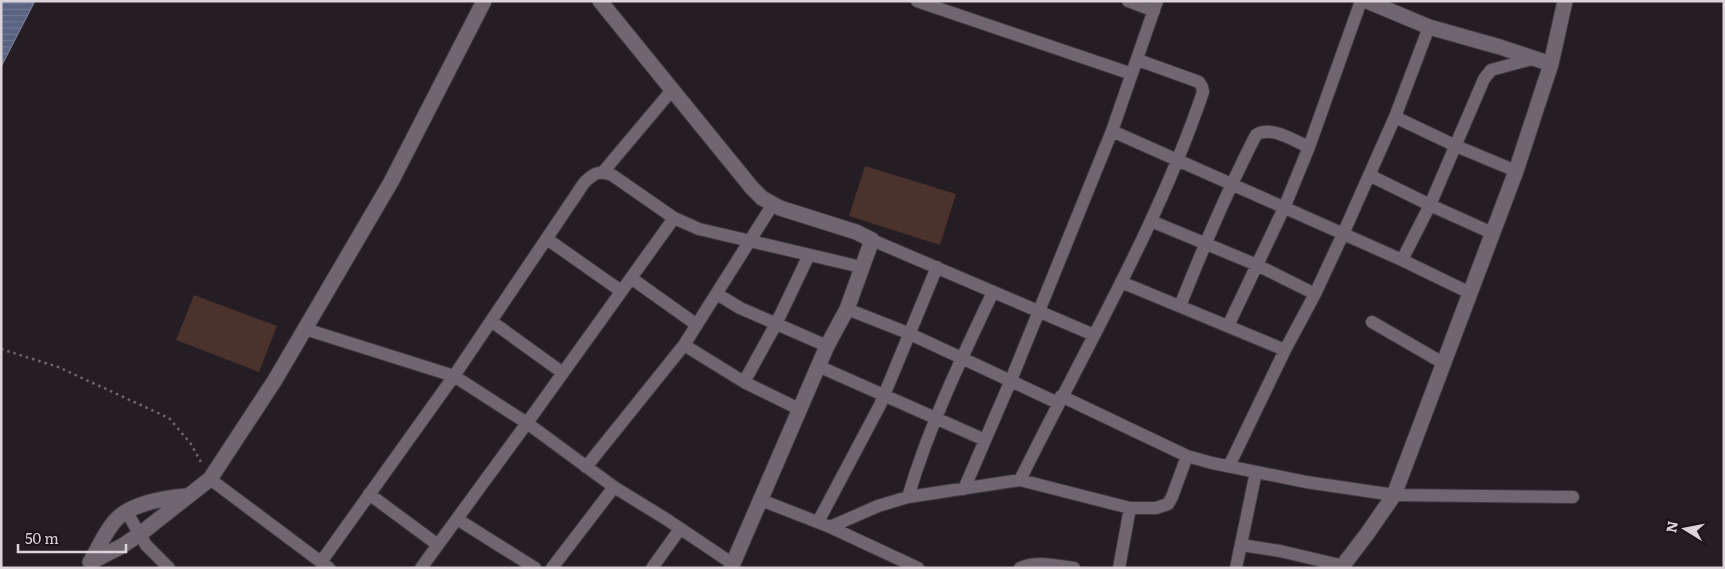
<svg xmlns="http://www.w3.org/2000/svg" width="1725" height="569" viewBox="0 0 1725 569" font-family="Literata,serif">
<defs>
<pattern id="water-rules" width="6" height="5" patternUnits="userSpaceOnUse" patternTransform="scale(1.25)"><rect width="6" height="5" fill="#5a6382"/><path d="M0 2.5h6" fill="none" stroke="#717893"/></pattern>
</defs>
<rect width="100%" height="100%" fill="#251d24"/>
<path fill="#4c322c" d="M865,166L956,194L940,245L849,216Z
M194,295L277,326L259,372L176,340Z"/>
<path fill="url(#water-rules)" stroke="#81859c" d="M1,1H35L1,67Z"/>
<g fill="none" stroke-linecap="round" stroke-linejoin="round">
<g stroke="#3f383e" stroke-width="14">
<path id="minor" d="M917,1L1132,74
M1128,1L1154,11
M1395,117L1456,146L1516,171
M1112,131L1402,260L1470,293
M603,172L672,90
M1369,175L1430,205L1492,233
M1151,221L1257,265L1315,294
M547,239L621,291
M872,240L1094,335
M1402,260L1430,205L1484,79L1491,70L1532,59
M631,278L697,325
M1121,282L1285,350
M717,294L740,308L827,346
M1180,306C1203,248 1227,191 1256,135C1271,125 1294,141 1309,147
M847,309L908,333L1058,403
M491,321L563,373
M1372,322L1443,363
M1228,326L1284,208L1309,147L1361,1
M305,329L454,376L527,423L614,487L666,519L733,564
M684,345L744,382L799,409
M818,366L985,440
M744,382L776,324L809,255
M1061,396L1187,456L1212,463L1306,482L1394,495L1573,497
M1229,466L1285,350L1315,294L1343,234L1395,117L1429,27
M586,467L684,345L773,204
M210,479L329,568
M1020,480C1083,352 1157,228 1203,92L1202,87L1199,82L1138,60
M964,489L1011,380L1112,131L1157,1
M369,494L438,545
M908,497C929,426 961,359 993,292
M761,500L830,527L918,568
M126,511L146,545L169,568
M457,519L535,568
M818,522L880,405L937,267
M830,527L878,506L908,497L1020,480L1130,508H1156L1168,504L1172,497L1187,456
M1241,545L1280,551L1344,566
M321,562L454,376L584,183C594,173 599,170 612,175L674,218L699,229L861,267
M421,568L527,423L674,218
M552,568L614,487
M652,568L680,529
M1020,568C1037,561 1055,565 1074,568
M1119,568L1130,508
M1236,568L1256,472"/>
</g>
<g stroke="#3f383e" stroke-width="17">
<path id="tertiary" d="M600,1L752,188L762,198L780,208L856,232L872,240L847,309L827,346L731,568
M1367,1L1429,27L1500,47L1551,64
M90,562C98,549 104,534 114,522C128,504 164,498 186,496
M91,562L122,546L140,534L210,479L275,380L391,182L484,1
M1341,568L1367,534L1394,495L1516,171L1551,64L1565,1"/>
</g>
<path stroke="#6e676d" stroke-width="2.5" stroke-dasharray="2.5 4" stroke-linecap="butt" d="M1,349L58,367L169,418L191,444L202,464"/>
<use href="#minor" stroke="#71666f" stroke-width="12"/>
<use href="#tertiary" stroke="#71666f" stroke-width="15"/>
</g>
<rect width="1725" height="569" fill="none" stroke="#dbd5da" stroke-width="5"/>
<g transform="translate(1685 529) rotate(280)" stroke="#1c141b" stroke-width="4" paint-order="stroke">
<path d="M0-4L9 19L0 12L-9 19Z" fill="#dbd5da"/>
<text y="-8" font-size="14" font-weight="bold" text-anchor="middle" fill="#dbd5da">N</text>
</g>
<path d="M18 544v8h108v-8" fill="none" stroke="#dbd5da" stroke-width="2.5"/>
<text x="25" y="544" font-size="15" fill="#dbd5da" stroke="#1c141b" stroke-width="4" paint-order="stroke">50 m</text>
</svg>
